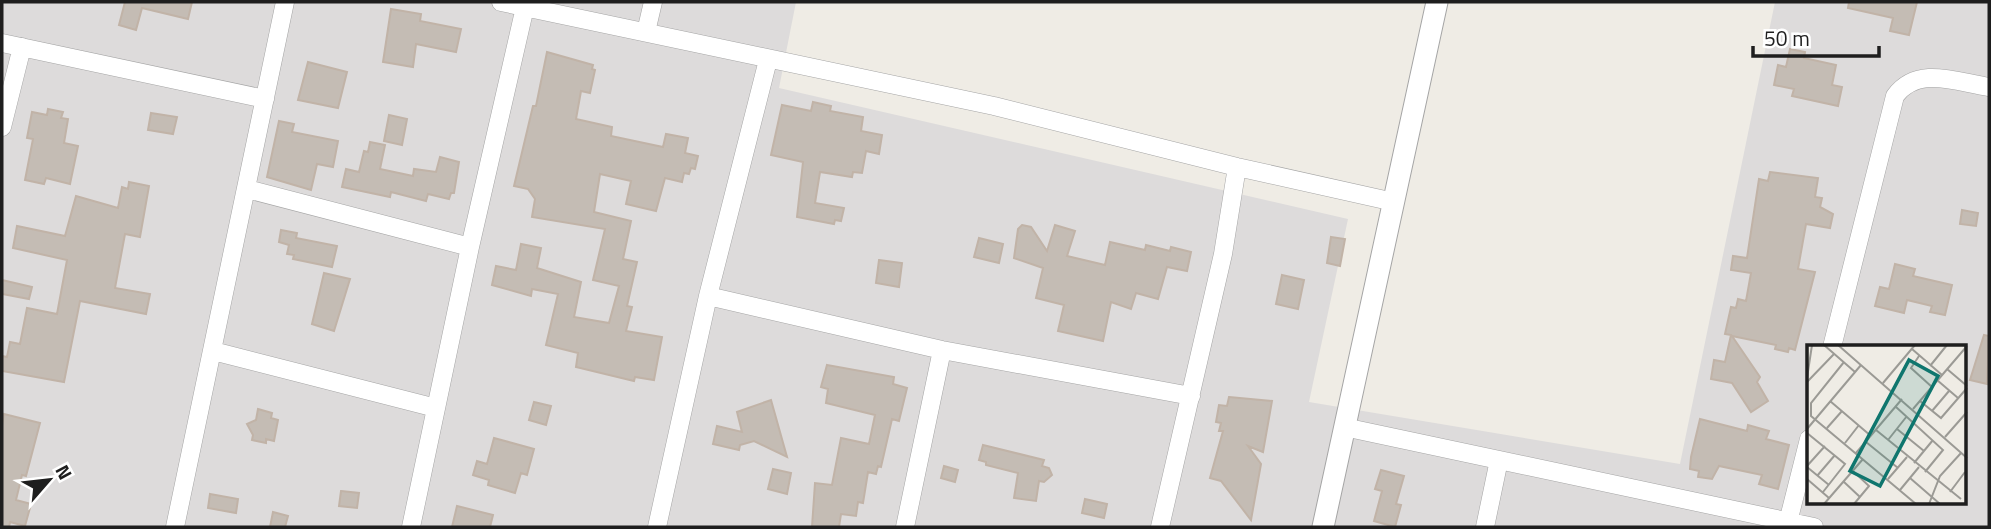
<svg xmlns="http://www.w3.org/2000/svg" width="1991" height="529" viewBox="0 0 1991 529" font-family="'Titillium Web',sans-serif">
<rect width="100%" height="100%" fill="#efece5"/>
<path fill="#dddbdb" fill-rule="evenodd" d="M2,2H796L779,88L1348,219L1309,402L1680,464L1775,2H1989V527H2ZM1809,347H1965V503H1809Z"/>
<path fill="#c4bcb4" stroke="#c1b3a7" stroke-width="2" d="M125,2H192L188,19L142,8L136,30L119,25Z
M1849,2H1917L1909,35L1890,31L1893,18L1848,8Z
M391,9L421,14L420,21L461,29L456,52L416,44L413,67L383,62Z
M1790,49L1805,52L1804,58L1836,65L1832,85L1842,87L1838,106L1792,96L1794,89L1774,85L1778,65L1786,67Z
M547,52L593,65L592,69L595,70L590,93L581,91L576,119L612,127L611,136L663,147L666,134L688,138L685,153L698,156L695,169L691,168L689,174L684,173L682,182L665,178L656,211L626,204L631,181L600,174L594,212L631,221L623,259L637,262L627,306L632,307L626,331L662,337L654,380L635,377L634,381L576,367L578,353L546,345L558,294L532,289L531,296L492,285L496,266L516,270L521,244L541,248L537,268L581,282L574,317L609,323L619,286L593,280L605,229L532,217L535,199L528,189L514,186L533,106H536Z
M308,62L347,72L338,108L298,100Z
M813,102L831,106L830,111L863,117L861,131L882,135L879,154L866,151L862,173L853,172L852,177L820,172L815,203L844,208L841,221L835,220L834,224L797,217L803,162L771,155L782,105L811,111Z
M48,109L63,112L61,118L68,119L64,143L78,146L70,184L46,178L44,184L25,180L33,139L27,138L32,112L47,115Z
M151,113L177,117L173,134L148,130Z
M389,115L407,119L402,145L384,141Z
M279,121L294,124L292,132L338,141L333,167L317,164L311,190L267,177Z
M370,142L385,145L380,169L413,176L414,169L436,172L440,157L459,162L454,193H451L449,199L428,194L426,201L391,192L390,197L342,187L346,169L359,172L364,151L368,152Z
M1770,172L1818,178L1815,197L1822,198L1820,207L1833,214L1830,228L1806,224L1798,269L1815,272L1795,350L1789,348L1788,352L1775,349L1776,345L1732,336L1760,377L1757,382L1768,401L1751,412L1732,383L1711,379L1714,360L1725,362L1731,335L1725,334L1731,307L1736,308L1738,299L1746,301L1751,273L1731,270L1733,256L1747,258L1759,179L1768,181Z
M129,182L149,186L140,237L125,234L115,288L150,294L146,314L80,301L64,382L2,371V356L7,357L10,342L20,344L27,308L57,314L67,260L13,248L17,226L65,236L76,196L118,208L122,187L128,189Z
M1962,210L1978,213L1976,226L1960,224Z
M1022,225L1031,227L1047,251L1055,225L1075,231L1067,256L1105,265L1110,242L1145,250L1146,245L1170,251L1171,247L1191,252L1187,271L1167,267L1158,299L1136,293L1131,309L1111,302L1103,341L1058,331L1064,305L1036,298L1043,268L1014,258L1018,229Z
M281,230L297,233L296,238L337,246L332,267L293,259L294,255L287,254L289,245L279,242Z
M1331,237L1345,239L1340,266L1327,263Z
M979,238L1003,244L999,263L974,257Z
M879,260L902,263L899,287L876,283Z
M1895,264L1915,269L1913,276L1952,285L1945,315L1930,312L1932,306L1907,300L1904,313L1875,306L1880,287L1889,289Z
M324,273L350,279L334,331L312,324Z
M1282,275L1304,280L1298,309L1276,304Z
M2,280L32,287L29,299L2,294Z
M1984,335L1989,336L1987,384L1970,380Z
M827,365L894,377L893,384L907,388L899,421L892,419L881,467L878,466L876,474L868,472L863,503L858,502L856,516L841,514L839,527H812L815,483L832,485L841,438L869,444L875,415L826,403L828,389L821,387Z
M1229,397L1272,401L1263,452L1248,446L1261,464L1251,520L1221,481L1210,478L1223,431H1219L1221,423L1216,422L1219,405L1227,406Z
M771,400L787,457L754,441L740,445L739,450L713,444L717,426L742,432L737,412Z
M534,402L551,406L546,425L529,420Z
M258,409L272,413L271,418L278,420L274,441L266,439V443L252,440L253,435L247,424L256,420Z
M4,414L40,423L26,476L22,475L16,500L31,504L25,526L10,522L9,527H2V425Z
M1700,419L1747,431L1748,425L1769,431L1766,439L1789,445L1778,489L1759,484L1762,475L1719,466L1712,479L1698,477L1699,471L1690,469L1691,457Z
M494,438L534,449L527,475L521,473L515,493L488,485L489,480L473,475L477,461L487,464Z
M983,445L1044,460L1042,466L1049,468L1052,475L1044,482L1039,481L1036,501L1014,498L1018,473L986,465V462L979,460Z
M944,466L958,470L955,482L941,478Z
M773,469L791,473L787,494L768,489Z
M1381,470L1404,476L1396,504L1401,505L1395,527L1374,521L1382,491L1375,489Z
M341,491L359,493L357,508L339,506Z
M210,494L238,499L236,513L208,508Z
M1085,499L1107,504L1104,518L1082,513Z
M457,506L493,515L490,527H452Z
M273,512L288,516L285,527H270Z"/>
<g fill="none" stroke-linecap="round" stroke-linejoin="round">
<g stroke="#a5a5a5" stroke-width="19">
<path id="minor" d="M501,2L994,106L1237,167L1394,202
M646,32L653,2
M2,43L265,99
M2,127L22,47
M247,189L470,247
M708,296L942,350L1191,396
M1832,347L1895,96C1918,65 1956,82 1989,87
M213,351L436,408
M1344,427L1814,527
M1788,522L1809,439
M175,527L285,2
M411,527L470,247L525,7
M657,527L708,296L768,60
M905,527L942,350
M1160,527L1223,254L1237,167
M1485,527L1499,460"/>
</g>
<g stroke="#a5a5a5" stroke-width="23">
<path id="tertiary" d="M1323,527L1437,2"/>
</g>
<use href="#minor" stroke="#fff" stroke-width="18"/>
<use href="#tertiary" stroke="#fff" stroke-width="21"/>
</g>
<g transform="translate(1807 345)">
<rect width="159" height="159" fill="#efece5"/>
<path fill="none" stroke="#9b9a95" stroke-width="2" d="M17,0L48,27M31,0L160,113M105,4L135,30M112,11L104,23L125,42M37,17L4,58V71L109,159M123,21L140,0M140,24L160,41M0,33L5,0M130,35L151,53M0,37L27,9M76,38L108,0M23,56L64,91M113,56L134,73L160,43M89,62L136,105L118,127M106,64L160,1M125,66L142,46M20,83L35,66M0,84L54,20M90,84L117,106M69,85L154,154M0,88L38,119L16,147M138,92L160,67M81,95L100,71M59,97L91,123M38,98L52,80M49,108L95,54M107,118L126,95M0,121L18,101M0,122L22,140M46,126L62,141L47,159M10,131L28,110M103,133L133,159M0,134L22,153M81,134L100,112M37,137L53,152M93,145L112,122M143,147L158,127M17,159L56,114M122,159L133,131L154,108"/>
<path fill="#0f766e" fill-opacity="0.15" stroke="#0f766e" stroke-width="3.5" d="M102,15L131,31L73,141L43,126Z"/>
<rect width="159" height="159" fill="none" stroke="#1e1e1e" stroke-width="3.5"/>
</g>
<rect width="1991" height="529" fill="none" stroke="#1e1e1e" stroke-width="7"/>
<g transform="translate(49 480) rotate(62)" stroke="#ffffff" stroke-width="5" paint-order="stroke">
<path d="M0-5L12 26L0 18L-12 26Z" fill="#1e1e1e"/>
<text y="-10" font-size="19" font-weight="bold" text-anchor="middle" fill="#1e1e1e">N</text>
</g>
<path d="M1753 46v10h126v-10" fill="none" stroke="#1e1e1e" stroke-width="3.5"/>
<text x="1764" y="46" font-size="21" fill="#1e1e1e" stroke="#ffffff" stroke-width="5" paint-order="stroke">50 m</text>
</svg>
